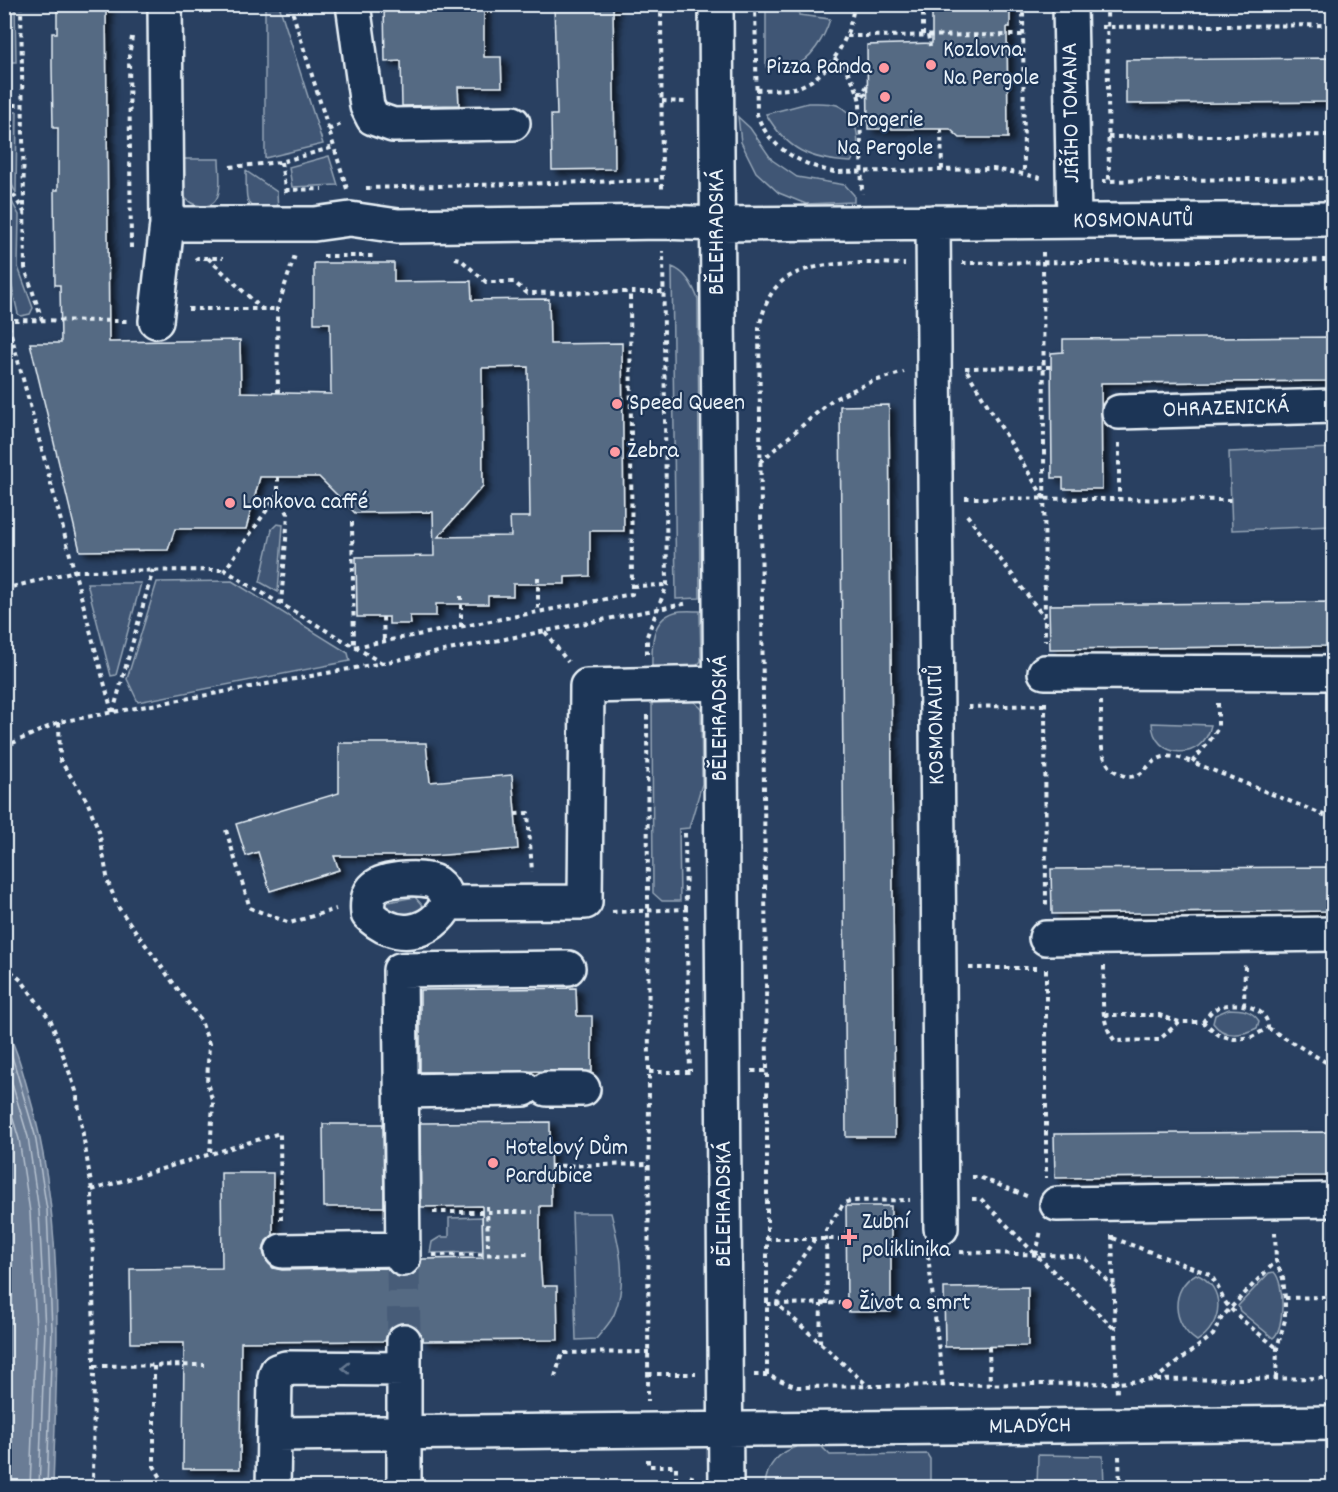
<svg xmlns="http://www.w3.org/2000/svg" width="1338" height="1492" viewBox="0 0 1338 1492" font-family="Dekko,sans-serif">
<defs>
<filter id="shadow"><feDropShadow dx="6" dy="4" stdDeviation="3" flood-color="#0009"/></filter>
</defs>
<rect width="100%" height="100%" fill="#294061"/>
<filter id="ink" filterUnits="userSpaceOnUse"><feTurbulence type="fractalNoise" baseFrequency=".0167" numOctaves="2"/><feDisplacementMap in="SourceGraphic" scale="12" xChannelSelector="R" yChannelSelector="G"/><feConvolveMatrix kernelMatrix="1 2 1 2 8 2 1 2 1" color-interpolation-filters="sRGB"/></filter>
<g filter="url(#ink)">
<path fill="#415774" stroke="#94a4b6" stroke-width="1.5" d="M5,4L15,5L16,62H7V99H4Z
M265,5H279L323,144L265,158Z
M766,5H798L799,15L830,19C825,36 811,62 791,67C783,69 773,67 766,67Z
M808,103C817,103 828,102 837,105C857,113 864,145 851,162C810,160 787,150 766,114Z
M4,112H17L16,193L5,171Z
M738,117L750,128L772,160L797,177L845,185L854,195V202L806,204L779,193L756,172L741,142Z
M329,156L338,185L292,187L289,167Z
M181,159H219C219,174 226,207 202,206C193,206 187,201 182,194Z
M246,171L277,192L278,211C242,210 247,204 246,171Z
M5,189L19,215L18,267L33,308L30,314L21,316L18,314L5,256Z
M672,267C686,272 693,286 698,299L700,598L676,599Z
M1333,448V526L1232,530L1229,452Z
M277,524L283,525L278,592L260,582L272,529Z
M232,581L348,653L350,661L138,702L127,679L157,582Z
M87,583H141L116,675L111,676Z
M700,611L701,661L694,669L652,671C652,649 649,620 675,612C682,610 693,611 700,611Z
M652,699H691L701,708L702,784L689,828L679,829L680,901H662L653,893Z
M1152,723L1211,725C1203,763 1153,759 1152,723Z
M415,897L428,912L410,922L377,904Z
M1229,1009C1241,1009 1252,1010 1259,1021L1257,1028C1243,1035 1224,1039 1213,1023L1215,1015Z
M572,1213H611C619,1245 628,1279 615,1312C612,1322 602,1331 596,1339L576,1340Z
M482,1217L483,1252L430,1253L432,1242L440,1237H449V1218Z
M1274,1272C1285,1283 1285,1329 1273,1338L1240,1311L1238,1306L1269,1273Z
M1196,1274C1227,1287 1223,1325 1197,1341C1172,1325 1169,1289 1196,1274Z
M801,1445H820L830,1455L927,1454L930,1459V1487H765C766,1464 779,1452 801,1445Z
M1038,1455L1103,1456L1104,1487H1037Z"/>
<path fill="#6b7c95" stroke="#9dabbd" stroke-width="1.5" d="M4,1026C17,1047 22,1070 29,1094C66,1222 57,1356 53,1487H5Z"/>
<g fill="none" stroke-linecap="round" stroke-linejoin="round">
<path stroke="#b6c2d0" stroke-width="1.5" d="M4,1038L9,1046L35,1135L47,1210L52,1329L47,1488
M4,1057L28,1137L39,1211L45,1329L39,1488
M4,1089L19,1139L30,1212L36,1329L30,1488"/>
</g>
<path fill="#556a83" stroke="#e8f1f8" stroke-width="1.5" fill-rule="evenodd" filter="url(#shadow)" d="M57,4H106L109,342L240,340L241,392L331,394L330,323H314V263H394V282L471,281L472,300L549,299L550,344L622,343L624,531H590V576L565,577V584H513V596H488V604H436V616H410L411,624H389V617H357L356,557L434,556L433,512L355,513L319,477H260L246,529H175L168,550L80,551L30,343H61L60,285H55L54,190H58V128H53L52,66V33H57ZM528,367L530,517H510L511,536L438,537L483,486L482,368Z
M484,4V57H501L502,87H458L459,105L402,106L401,61L385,62L384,5Z
M554,4H613L615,169L552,170L551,115H557Z
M932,4H1010V27H1007L1008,138H960L950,129H868L867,45L932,43Z
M1334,58V102L1126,104V60Z
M1334,337V381L1101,383L1102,489H1063V478H1052L1051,353L1063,352V339Z
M889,405L895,1137H846L840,406Z
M1334,602V646L1050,649L1049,605Z
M339,743H426L430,782L512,775L518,849L432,856H334L339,870L270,891L258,852L246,856L236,824L339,793Z
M1334,867V911L1052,914L1051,869Z
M576,988L577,1016H592V1071L420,1072V990Z
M550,1122L551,1206H540V1258L542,1286H557L558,1340L423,1341L420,1332L414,1325L403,1322L394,1325L388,1331L385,1341L241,1342L240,1469H183L184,1343H131L130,1269L222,1268L221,1173H273V1235L266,1241L263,1251L266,1260L273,1268L282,1270L387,1268L394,1276L404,1278L412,1275L419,1269L422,1259L483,1258L482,1206L421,1207L420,1123Z
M323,1124H383L384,1207H324Z
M1334,1132V1176L1055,1178L1054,1134Z
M846,1206H891V1312H849L847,1303Z
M1028,1287V1346L945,1347L944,1288Z"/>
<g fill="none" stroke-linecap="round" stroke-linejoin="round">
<path stroke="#465b78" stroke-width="33" stroke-dasharray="33 16" stroke-linecap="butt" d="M403,1259L404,1341"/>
<g stroke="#e8f1f8" stroke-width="38">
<path id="minor" d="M353,4L367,106L373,118L393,125L513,123
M716,4L726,1488
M1070,4L1074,221
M933,222L941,1228
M167,224H314L350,219L398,226L662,222L718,224L1334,219
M156,321L167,224L165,4
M1119,412L1334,406
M1045,672L1334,673
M448,903C446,895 443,888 436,883C425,876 385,878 375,887C367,894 367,905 368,914C394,941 431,936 448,903L585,902L587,686L721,683
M1046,938L1334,934
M547,1089H583
M401,1091L524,1089
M1057,1204L1334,1200
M282,1251L402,1249
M403,1259L400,970L568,968
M404,1341V1488
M275,1434L1334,1423
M273,1488L275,1377L277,1371L286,1368L404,1369"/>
</g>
<path stroke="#e8f1f8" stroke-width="4" stroke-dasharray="4.5 4.5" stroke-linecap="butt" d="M21,4L25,268L42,320
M290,4L347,189
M661,4L662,193
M755,4L757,114C768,148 802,165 834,172L993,169L1024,174L1044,179
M923,4V35
M1023,4L1024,174
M1107,4L1109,181
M1101,27L1334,25
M928,35L930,46
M847,36L1023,35
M834,58C848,70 856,83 860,102L862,194
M756,90C770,89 785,91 798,87C831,76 851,36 854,4
M858,93H863L868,84
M863,93L868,97
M662,101L686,102
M4,105H23
M941,129L942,170
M328,130L341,124
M1108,137L1334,135
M281,162L286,194
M230,167L281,162L334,147
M4,179L24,212
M1102,181L1334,178
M366,188L662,180
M285,190L322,189
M131,248L129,57L132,37
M1043,252L1045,641
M323,256H373
M208,258L262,309
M455,258L460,259L486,282H514L527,293L630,292
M195,260L198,258H223
M962,263L1334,260
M4,308L112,712
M188,309H277
M5,320L127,321
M965,368L1052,367
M967,371L1044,498
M278,393L277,309L295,255
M1119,443V499
M760,462L832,400L868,383L904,372
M278,477V494L225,570L245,583L382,663
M279,494L288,514L281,604
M965,498L1231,500
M967,515L1044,617
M352,522L354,647L632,594L630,292H663
M538,577V612
M633,586L667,585
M4,589L75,571L225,570
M383,617L384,641
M461,627V596
M545,632L568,662
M647,654V636L667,585L663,251
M1101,701C1102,724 1094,763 1120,774C1126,777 1131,778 1138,775C1143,773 1147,767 1152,763C1165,752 1177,757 1192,762
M1045,702L1046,908
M1218,703V728L1209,742L1192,762L1334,819
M968,707L1044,705
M113,712L153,570
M647,715L649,1072L648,1401
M59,722L60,760L87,801L99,831L108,882L118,907L201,1021L209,1044L207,1083L213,1102L210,1154
M4,747L59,722L382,663L689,603
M515,814L528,813L532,872
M226,830L250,908L290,923L336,909
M685,833L686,909
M612,912L686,909L690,1071
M4,965L22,981L51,1021L76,1091L92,1190L94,1366L93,1488
M1104,966C1104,992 1098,1020 1115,1041L1159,1040L1179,1022
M969,968H1036
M1046,969V1178
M1244,1006L1245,965
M1104,1015H1159L1179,1022H1203L1219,1035L1234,1039L1252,1037L1268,1028
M1203,1022C1206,1018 1210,1012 1215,1009C1232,999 1269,1006 1268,1028
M1268,1028L1334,1067
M752,1071H767
M649,1072H691
M551,1166L649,1164
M972,1177H979L1029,1197
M92,1190L280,1133L281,1220
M972,1199H981L1036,1255L1116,1330
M487,1206L488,1246
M433,1212H533
M1275,1232L1276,1261L1283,1278L1285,1298V1320L1277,1348L1276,1379
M1112,1235L1117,1395
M1113,1238L1209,1274C1219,1284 1220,1297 1229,1307C1243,1322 1261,1335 1277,1348
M766,1239H847
M815,1239L796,1266L778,1298L777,1304L868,1386
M960,1252L1075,1256L1086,1259L1114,1288
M433,1255L531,1254
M928,1255L943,1386
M1036,1255L1041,1230
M1285,1298L1326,1297
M767,1304L847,1303
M827,1304L826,1230L844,1203L850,1201L910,1200
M820,1343L821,1304
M989,1347L990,1385
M94,1366L205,1365
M154,1366V1466L167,1488
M648,1374H696
M754,1375H767L797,1387L1117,1383L1154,1380L1334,1378
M767,1375V1071L759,327C763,313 767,296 778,285C805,258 869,263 905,264
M555,1377L562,1353L649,1352
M1154,1380L1213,1335L1222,1317L1276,1261
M1119,1456L1120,1488
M648,1459V1466H676V1488
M688,1488L693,1473"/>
<use href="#minor" stroke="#1d3557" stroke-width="33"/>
</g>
<defs><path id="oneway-chevron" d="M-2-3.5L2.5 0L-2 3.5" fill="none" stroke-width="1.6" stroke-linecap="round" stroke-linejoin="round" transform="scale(1.5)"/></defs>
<use stroke="#64778f" href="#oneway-chevron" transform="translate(346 1368) rotate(180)"/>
</g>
<g fill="#ff9aa2" stroke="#1d3557" stroke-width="2">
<circle cx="931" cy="65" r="6"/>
<circle cx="884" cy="68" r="6"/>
<circle cx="885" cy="97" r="6"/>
<circle cx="617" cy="404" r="6"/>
<circle cx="615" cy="452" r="6"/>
<circle cx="230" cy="503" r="6"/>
<circle cx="493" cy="1163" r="6"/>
<path d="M846 1228h6v6h6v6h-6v6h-6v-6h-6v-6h6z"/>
<circle cx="847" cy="1304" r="6"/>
</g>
<g text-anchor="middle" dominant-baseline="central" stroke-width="4.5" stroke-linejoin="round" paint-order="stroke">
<g font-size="24" fill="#e8f1f8" stroke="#1d3557" text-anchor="start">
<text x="943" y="51">Kozlovna<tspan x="943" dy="28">Na Pergole</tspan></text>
<text x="872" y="68" text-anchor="end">Pizza Panda</text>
<text x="885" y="121" text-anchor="middle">Drogerie<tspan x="885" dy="28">Na Pergole</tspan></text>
<text x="629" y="404">Speed Queen</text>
<text x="627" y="452">Zebra</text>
<text x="242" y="503">Lonkova caffé</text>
<text x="505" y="1149">Hotelový Dům<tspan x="505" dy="28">Pardubice</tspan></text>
<text x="862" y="1223">Zubní<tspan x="862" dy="28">poliklinika</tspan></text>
<text x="859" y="1304">Život a smrt</text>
</g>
<g font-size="24" fill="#e8f1f8" stroke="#1d3557">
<text transform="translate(1072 113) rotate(-91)">JIŘÍHO TOMANA</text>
<text transform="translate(1133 221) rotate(-1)">KOSMONAUTŮ</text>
<text transform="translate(718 232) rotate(-90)">BĚLEHRADSKÁ</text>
<text transform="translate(1226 409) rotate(-2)">OHRAZENICKÁ</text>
<text transform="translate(721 718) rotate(-90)">BĚLEHRADSKÁ</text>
<text transform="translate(937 725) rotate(-91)">KOSMONAUTŮ</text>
<text transform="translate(725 1204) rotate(-90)">BĚLEHRADSKÁ</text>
<text transform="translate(1030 1427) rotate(-1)">MLADÝCH</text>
</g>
</g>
<rect width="1338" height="1492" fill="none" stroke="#1d3557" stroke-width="24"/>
<rect x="12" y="12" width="1314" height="1468" fill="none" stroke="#e8f1f8" stroke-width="2" filter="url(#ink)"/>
</svg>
